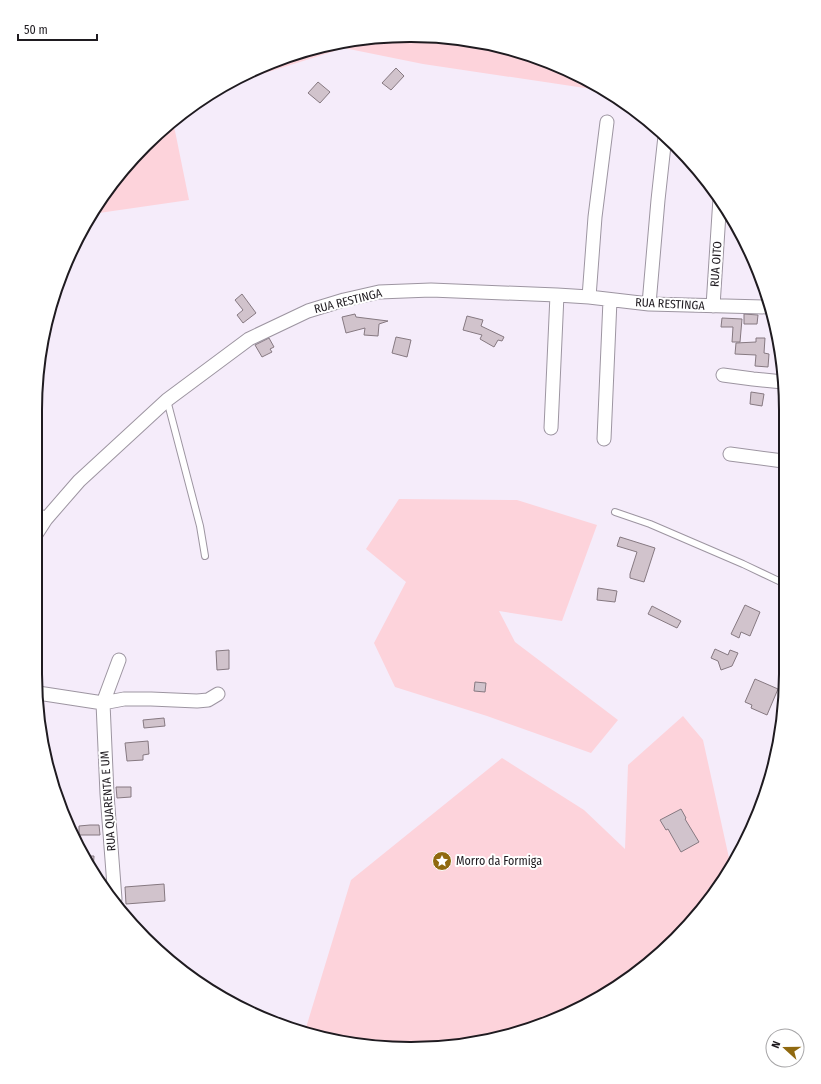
<svg xmlns="http://www.w3.org/2000/svg" width="821" height="1084" viewBox="0 0 821 1084" font-family="'Fira Sans Condensed',sans-serif">
<rect width="100%" height="100%" fill="#f5ecfa"/>
<path fill="#fdd3db" d="M410,35L484,42L554,63L605,91L423,64L344,48L227,85L267,64L337,42Z
M198,102L174,126L189,200L92,214L112,182Z
M399,499L517,500L597,525L562,621L499,611L515,642L618,720L591,753L487,716L395,687L374,643L406,582L366,549Z
M683,716L703,740L731,867L723,882L676,939L619,986L531,1029L435,1048L337,1042L305,1031L351,880L502,758L584,810L625,849L628,765Z"/>
<path fill="#d1c3cc" stroke="#867981" d="M396,68L404,76L391,90L382,83Z
M318,82L330,92L320,103L308,93Z
M242,294L256,313L243,323L237,315L243,310L235,300Z
M355,314L356,317L388,321L379,324L378,336L364,335L365,328L346,333L342,317Z
M744,314L758,315L757,324H744Z
M467,316L483,320L481,326L504,337L502,341L498,340L494,347L480,339L482,335L463,330Z
M722,318L742,319L740,342H732L733,327H721Z
M396,337L411,340L407,357L392,353Z
M269,338L274,347L270,349L272,352L262,357L255,345Z
M756,338H765L764,353L769,354L768,367L755,366L756,355L735,354L736,343L756,342Z
M751,392L764,394L762,406L750,404Z
M620,537L655,548L644,582L630,578V574L637,552L617,546Z
M598,588L617,591L615,602L597,600Z
M745,605L760,612L750,636L741,632L739,638L731,634Z
M652,606L681,621L677,628L648,614Z
M715,649L728,655L730,650L738,653L732,666L721,670L718,661L711,658Z
M229,650V669L217,670L216,651Z
M755,679L778,689L767,715L751,708L752,705L745,702Z
M475,682L486,683L485,692L474,691Z
M164,718L165,726L144,728L143,720Z
M148,741L149,754L143,755V760L127,761L125,743Z
M116,787H131V797L117,798Z
M681,809L686,818L685,819L699,842L681,852L668,829L666,830L660,820Z
M90,825H99L100,835H79V826Z
M83,856H94L93,872L85,861Z
M164,884L165,901L126,904L125,887Z"/>
<g fill="none" stroke-linecap="round" stroke-linejoin="round">
<g stroke="#9d95a1" stroke-width="8">
<path id="lane" d="M167,400L200,526L205,556
M615,512L650,524L743,564L783,583"/>
</g>
<g stroke="#9d95a1" stroke-width="15">
<path id="street" d="M589,297L595,217L607,122
M649,304L658,200L665,136
M713,306L720,198
M723,375L753,379L783,382
M551,428L557,295
M604,439L610,300
M730,454L783,461
M35,514L46,519
M35,536L46,519L79,481L167,400L249,339L308,311L344,300L379,292L431,290L557,295L589,297L649,304L768,307
M38,693L103,703L124,699H151L197,701L208,700L218,694
M115,899L107,794L103,703L119,660"/>
</g>
<use href="#lane" stroke="#fff" stroke-width="6"/>
<use href="#street" stroke="#fff" stroke-width="13"/>
</g>
<defs>
<g id="sight-disc" transform="scale(1)"><circle r="9.5" fill="#90690f" stroke="#fff"/><path d="M0-6L1.8-2.2L6-1.7L2.9 1.2L3.7 5.4L0 3.3L-3.7 5.4L-2.9 1.2L-6-1.7L-1.8-2.2Z" fill="#fff"/></g>
</defs>
<g fill-rule="evenodd">
<use href="#sight-disc" x="442" y="861"/>
</g>
<g text-anchor="middle" dominant-baseline="central" stroke-width="4" stroke-linejoin="round" paint-order="stroke">
<g font-size="12" fill="#1f1b20" stroke="#fff">
<text transform="translate(716 264) rotate(-86)">RUA OITO</text>
<text transform="translate(348 301) rotate(-14)">RUA RESTINGA</text>
<text transform="translate(670 304) rotate(3)">RUA RESTINGA</text>
<text transform="translate(108 801) rotate(-94)">RUA QUARENTA E UM</text>
</g>
<g font-size="12" fill="#1f1b20" stroke="#fff" text-anchor="start">
<text x="456" y="861">Morro da Formiga</text>
</g>
</g>
<path d="M0 0H821V1084H0ZM410 42H411A368 368 0 0 1 779 410V674A368 368 0 0 1 411 1042H410A368 368 0 0 1 42 674V410A368 368 0 0 1 410 42Z" fill="#fff" fill-rule="evenodd"/>
<path fill="none" stroke="#1f1b20" stroke-width="2" d="M410 42H411A368 368 0 0 1 779 410V674A368 368 0 0 1 411 1042H410A368 368 0 0 1 42 674V410A368 368 0 0 1 410 42Z"/>
<g transform="translate(785 1048) rotate(291)"><circle r="19" fill="#ffffff" stroke="#a5a4a6"/>
<path d="M0-3L7 15L0 10L-7 15Z" fill="#90690f"/>
<text y="-6" font-size="11" font-weight="bold" text-anchor="middle" fill="#1f1b20">N</text>
</g>
<path d="M18 34v6h79v-6" fill="none" stroke="#1f1b20" stroke-width="2"/>
<text x="24" y="34" font-size="12" fill="#1f1b20" stroke="#ffffff" stroke-width="3" paint-order="stroke">50 m</text>
</svg>
